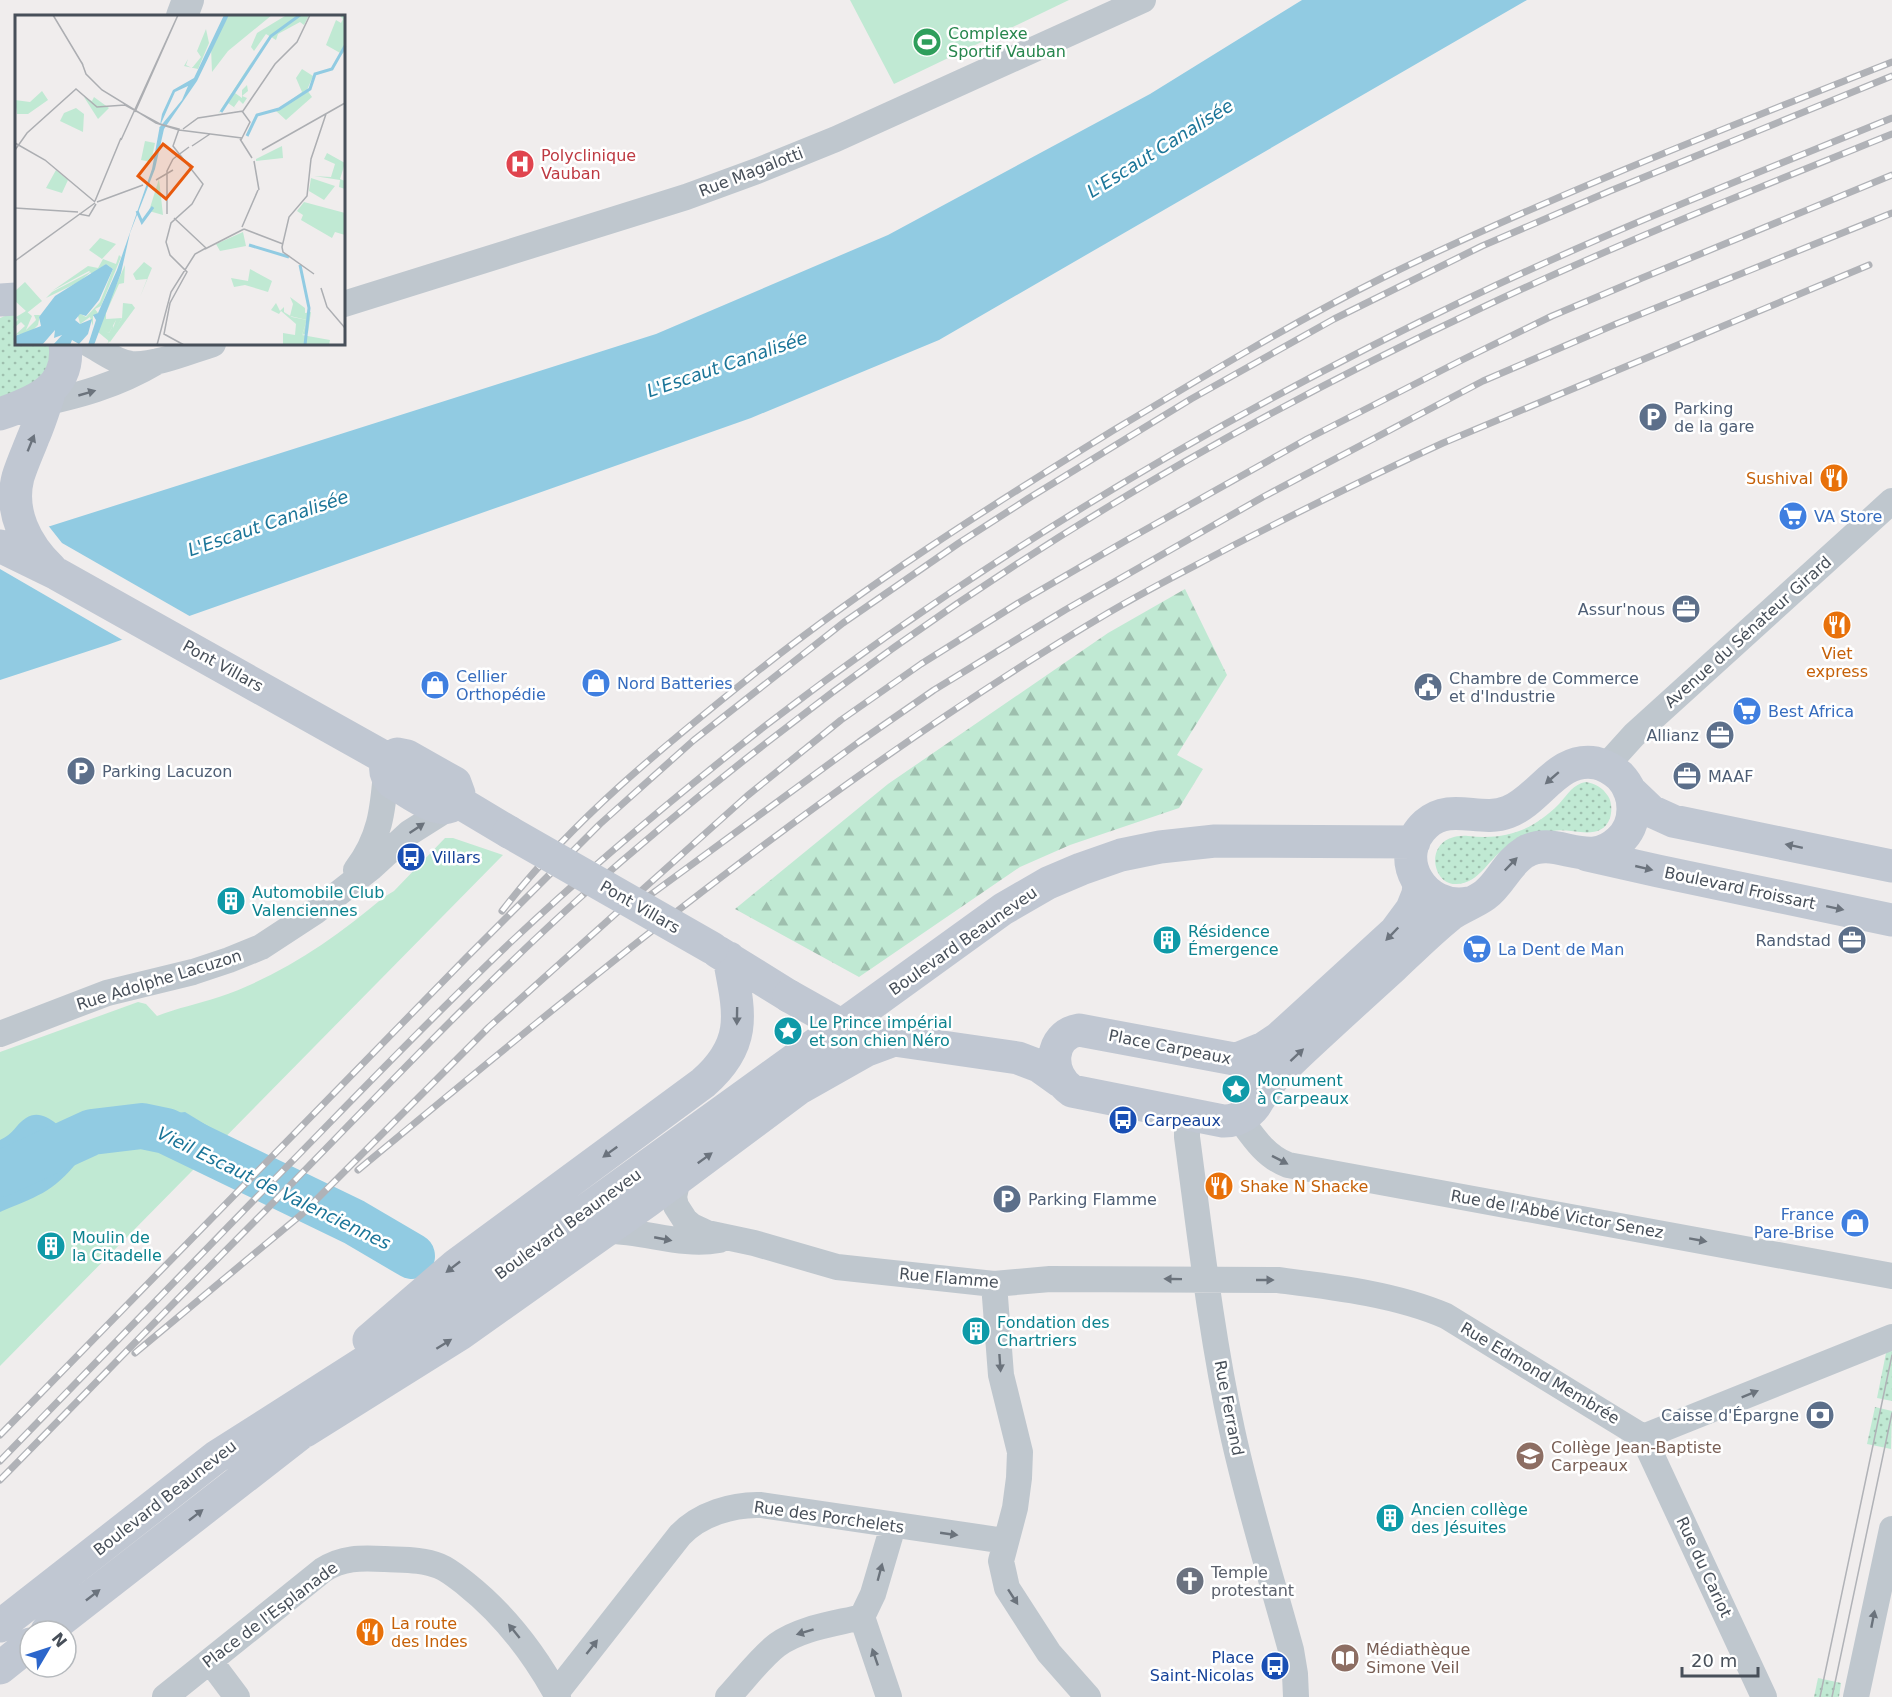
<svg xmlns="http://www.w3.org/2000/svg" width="1892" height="1697" viewBox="0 0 1892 1697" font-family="'DejaVu Sans',sans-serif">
<defs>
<pattern id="grass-dots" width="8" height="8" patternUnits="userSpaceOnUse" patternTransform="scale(1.5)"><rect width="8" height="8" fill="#c0e9d3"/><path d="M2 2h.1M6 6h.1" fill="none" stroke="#9ebfae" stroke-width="1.8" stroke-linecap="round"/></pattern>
<pattern id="forest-firs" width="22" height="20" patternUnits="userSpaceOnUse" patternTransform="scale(1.5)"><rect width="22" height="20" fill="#c0e9d3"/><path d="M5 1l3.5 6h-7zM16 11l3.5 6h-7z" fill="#9ebfae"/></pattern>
</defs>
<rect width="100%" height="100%" fill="#f0eded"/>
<path fill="url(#grass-dots)" d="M10,314H16V344H48L51,352L44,378L0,399V318Z
M1586,782C1596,784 1602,787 1608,796C1612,802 1612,811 1610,818C1601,843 1571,827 1553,831C1539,834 1522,840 1509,846C1489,856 1480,885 1455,884C1430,884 1423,833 1468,836C1506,840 1532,831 1559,804C1568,794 1573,784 1586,782Z
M1892,1346V1401L1877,1398L1887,1348Z
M1875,1407L1892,1411L1891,1449L1867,1444Z
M1818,1678L1841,1683L1839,1697H1814Z"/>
<path fill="url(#forest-firs)" d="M1185,589L1227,675L1177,755L1203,769L1179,808L1070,845L1020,867L859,977L735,909L888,784L1108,633Z"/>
<path fill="#c0e9d3" d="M850,0H1069L894,84Z
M445,838H453L503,855L0,1366V1052L138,1002L146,1004L157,1016C177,1008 198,1004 219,997C281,976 334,939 384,897L394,891Z"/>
<path fill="#91cbe2" d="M1302,0H1527L939,340L751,418L107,645L0,680V542L656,334L888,235L1150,94Z
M185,1112L226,1137L196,1168L139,1140L107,1149L100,1140L74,1149L78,1161C53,1193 35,1197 0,1212V1140C14,1134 15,1125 26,1118C43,1107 61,1127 71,1139L96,1132L94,1123Z"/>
<path fill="#f0eded" d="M47,524L62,543L193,618L126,642L0,569V539Z"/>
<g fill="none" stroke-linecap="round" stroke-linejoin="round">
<path stroke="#91cbe2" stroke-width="46" d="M0,1174L92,1132L142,1126L166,1131L354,1222L412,1256"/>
<path stroke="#bfc7ce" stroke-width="26" d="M344,304L686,197L757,171L836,139L1143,0
M89,344C102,351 116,362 131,364C155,366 190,351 213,344
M30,406C78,396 116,386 158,361
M1606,766L1634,735L1892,501
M356,870C380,839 383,810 386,772
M0,1034L107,993L193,972L229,960L261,947L316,911L372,867L409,833L447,809
M1187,1114V1137C1200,1234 1211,1334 1232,1430C1248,1504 1271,1577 1291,1650L1295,1674L1296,1697
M1240,1119C1253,1137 1266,1157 1288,1165L1892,1276
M678,1178L674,1197L676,1206L685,1220L692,1226L707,1233L754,1243L837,1267L994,1284L1050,1279L1278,1280C1333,1287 1395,1294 1446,1316L1643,1437L1892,1337
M605,1231C644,1230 680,1247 719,1240
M994,1284L1001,1375L1020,1452L1019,1478L1015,1508L1001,1561L1007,1588L1049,1653L1088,1697
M1643,1437L1764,1697
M210,1661L237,1697
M556,1693L680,1535C700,1514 733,1504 761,1505L1005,1541
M165,1697L323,1570C343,1557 361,1558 385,1559C403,1560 422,1559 439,1566C449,1570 457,1577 466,1584C505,1615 534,1653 558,1697
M728,1697C744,1680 759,1659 777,1645C800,1628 834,1624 862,1617
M889,1697L862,1617L873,1594L893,1526
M1856,1697L1892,1529"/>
<path stroke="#bfc7ce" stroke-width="32" d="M182,16L188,0"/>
<path stroke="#c0c7d2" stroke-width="33" d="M0,300L16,299
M50,390C45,406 40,422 33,438C28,451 22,464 18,477C9,512 26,545 51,569
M0,414C35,402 71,388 65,344
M0,546L57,574L389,760
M397,754L407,756L455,783L459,794C451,827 408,791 392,782C382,772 384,760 397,754Z
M1629,790L1651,811L1673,821L1892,866
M457,801L509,832
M1587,855L1658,871L1892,920
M718,952L789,996
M1079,1030L1245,1061C1278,1079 1257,1122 1223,1121L1072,1091C1047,1074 1049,1035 1079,1030Z
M1237,1059L1264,1048L1279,1038L1395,932L1412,909L1418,894L1419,884
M1259,1099L1273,1078L1296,1056C1328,1026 1361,996 1393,967C1412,949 1430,931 1450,915C1461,907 1474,903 1485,895C1501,883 1507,863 1525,852C1557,834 1587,871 1619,841C1638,824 1637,794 1620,776C1613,770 1605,765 1596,763C1557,756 1540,800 1508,812C1480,823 1451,802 1426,824C1390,857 1423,912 1469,903
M369,1340L456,1265L703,1083C749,1043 739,1011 729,958
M305,1431L460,1334L649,1200L798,1089L867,1050L894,1040L1018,1058L1039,1066L1060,1081
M0,1626L216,1457L459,1302L1003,909L1048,883L1081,869L1121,855L1160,847L1215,841L1414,842
M47,1631L323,1416
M0,1668L30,1644"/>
<path stroke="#b0b2b7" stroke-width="1.5" d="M1820,1697L1892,1355
M1832,1697L1892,1413"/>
<g stroke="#b0b2b7" stroke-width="7">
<path id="rail" d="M631,909L859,742L934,690L1065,610L1263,497L1483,381L1616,324L1892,213
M502,911C572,820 664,746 754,674C866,585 987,508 1109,433C1199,379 1288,325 1382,278C1548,197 1721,130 1892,62
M358,1170C598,971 839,772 1108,613C1150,588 1193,567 1236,544C1304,509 1373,475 1443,443L1869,265
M135,1353L302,1214L489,1027L747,796L841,720L921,664L1020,602L1127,540L1307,439L1460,361L1552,316L1642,278L1892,175
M0,1435L465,959L600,824L694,740L843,623L959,543L1029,498L1191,399L1334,319L1482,246L1610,191L1892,76
M0,1461C85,1373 170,1287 255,1199C341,1112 424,1024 513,940C593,865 678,794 765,726C983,558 1220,417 1469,298C1607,232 1750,176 1892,118
M0,1480C88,1391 176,1300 265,1211C370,1104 472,995 583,895C645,840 709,787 774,737C990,568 1231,425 1479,309C1614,245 1753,190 1892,134"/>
</g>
<use href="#rail" stroke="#fff" stroke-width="4.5" stroke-dasharray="14" stroke-linecap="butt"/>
<path stroke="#c0c7d2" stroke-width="33" d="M509,832L712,948
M789,996L837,1023L894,1040"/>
</g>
<defs><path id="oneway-solid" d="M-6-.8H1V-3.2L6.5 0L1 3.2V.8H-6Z" transform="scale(1.5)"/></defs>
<g fill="#6b737c">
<use href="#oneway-solid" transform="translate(87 393) rotate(-16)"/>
<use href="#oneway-solid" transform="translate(417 828) rotate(-34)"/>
<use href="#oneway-solid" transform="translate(1280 1160) rotate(27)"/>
<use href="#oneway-solid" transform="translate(663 1239) rotate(11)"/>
<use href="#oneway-solid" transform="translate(1698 1240) rotate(10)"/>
<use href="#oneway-solid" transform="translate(1173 1279) rotate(-179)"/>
<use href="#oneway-solid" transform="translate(1265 1280)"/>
<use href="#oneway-solid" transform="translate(1000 1363) rotate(86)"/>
<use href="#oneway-solid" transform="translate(1750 1394) rotate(-22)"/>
<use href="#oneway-solid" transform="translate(949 1534) rotate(8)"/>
<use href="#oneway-solid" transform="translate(880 1572) rotate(-75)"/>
<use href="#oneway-solid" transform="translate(1013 1597) rotate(57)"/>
<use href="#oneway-solid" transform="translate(1873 1619) rotate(-79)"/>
<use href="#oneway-solid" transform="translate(514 1631) rotate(-129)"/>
<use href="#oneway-solid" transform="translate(805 1632) rotate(163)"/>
<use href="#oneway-solid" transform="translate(592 1647) rotate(-52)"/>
<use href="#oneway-solid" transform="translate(875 1657) rotate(-109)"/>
</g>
<g fill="#6b737d">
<use href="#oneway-solid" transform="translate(31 443) rotate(-68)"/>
<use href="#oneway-solid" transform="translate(1552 778) rotate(139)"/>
<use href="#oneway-solid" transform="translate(1794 846) rotate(-168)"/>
<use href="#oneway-solid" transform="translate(1511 864) rotate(-46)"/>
<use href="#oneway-solid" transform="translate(1644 868) rotate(13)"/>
<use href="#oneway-solid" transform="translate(1835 908) rotate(12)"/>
<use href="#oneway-solid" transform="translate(1392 934) rotate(134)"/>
<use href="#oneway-solid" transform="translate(737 1016) rotate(91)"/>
<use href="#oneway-solid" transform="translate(1297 1055) rotate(-43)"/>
<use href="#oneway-solid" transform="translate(610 1152) rotate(144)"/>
<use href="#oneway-solid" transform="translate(705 1158) rotate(-36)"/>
<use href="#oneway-solid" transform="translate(453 1267) rotate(142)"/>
<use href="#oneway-solid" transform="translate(444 1344) rotate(-32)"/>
<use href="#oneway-solid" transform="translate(196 1515) rotate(-38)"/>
<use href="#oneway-solid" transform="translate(93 1595) rotate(-38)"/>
</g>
<defs>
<g id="stadium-disc" transform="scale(1.5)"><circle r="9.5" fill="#2e9e5b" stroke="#fff"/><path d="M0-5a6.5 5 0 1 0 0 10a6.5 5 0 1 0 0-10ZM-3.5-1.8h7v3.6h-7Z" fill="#fff"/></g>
<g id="hospital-disc" transform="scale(1.5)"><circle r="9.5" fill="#e0444e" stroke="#fff"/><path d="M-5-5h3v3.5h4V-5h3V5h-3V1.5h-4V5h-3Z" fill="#fff"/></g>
<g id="parking-disc" transform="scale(1.5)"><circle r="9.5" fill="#5c6f8a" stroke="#fff"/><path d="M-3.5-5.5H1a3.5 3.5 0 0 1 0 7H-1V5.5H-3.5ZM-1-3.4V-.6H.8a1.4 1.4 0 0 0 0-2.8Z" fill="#fff"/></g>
<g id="restaurant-disc" transform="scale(1.5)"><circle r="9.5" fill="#e8710a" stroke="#fff"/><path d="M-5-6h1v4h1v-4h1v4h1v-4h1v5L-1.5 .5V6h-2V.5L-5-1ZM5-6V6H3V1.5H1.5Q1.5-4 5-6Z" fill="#fff"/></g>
<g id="supermarket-disc" transform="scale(1.5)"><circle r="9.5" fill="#3f7fe0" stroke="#fff"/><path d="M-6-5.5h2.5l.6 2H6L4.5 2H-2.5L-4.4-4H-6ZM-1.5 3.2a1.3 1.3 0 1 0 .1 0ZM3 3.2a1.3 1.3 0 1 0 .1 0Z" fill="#fff"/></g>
<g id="office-disc" transform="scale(1.5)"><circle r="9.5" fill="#5c6f8a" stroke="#fff"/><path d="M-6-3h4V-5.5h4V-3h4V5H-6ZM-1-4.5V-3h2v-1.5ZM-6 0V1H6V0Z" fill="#fff"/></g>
<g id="shop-disc" transform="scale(1.5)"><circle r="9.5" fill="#3f7fe0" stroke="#fff"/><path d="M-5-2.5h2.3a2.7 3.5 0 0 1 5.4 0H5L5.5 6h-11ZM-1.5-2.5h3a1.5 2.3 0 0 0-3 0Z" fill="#fff"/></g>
<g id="civic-disc" transform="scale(1.5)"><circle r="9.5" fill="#5c6f8a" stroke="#fff"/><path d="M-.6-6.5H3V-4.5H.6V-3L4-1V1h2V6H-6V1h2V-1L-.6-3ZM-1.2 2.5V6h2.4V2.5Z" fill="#fff"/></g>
<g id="bus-disc" transform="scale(1.5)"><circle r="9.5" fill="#1a4fb4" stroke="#fff"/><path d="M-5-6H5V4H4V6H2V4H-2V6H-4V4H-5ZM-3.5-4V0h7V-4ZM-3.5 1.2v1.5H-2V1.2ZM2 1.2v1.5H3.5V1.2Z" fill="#fff"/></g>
<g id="building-disc" transform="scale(1.5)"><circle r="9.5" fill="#0f9aa8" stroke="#fff"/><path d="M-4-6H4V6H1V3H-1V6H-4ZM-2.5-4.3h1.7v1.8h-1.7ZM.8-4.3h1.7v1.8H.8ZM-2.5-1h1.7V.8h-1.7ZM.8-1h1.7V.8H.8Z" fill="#fff"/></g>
<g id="sight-disc" transform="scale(1.5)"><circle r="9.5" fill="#0f9aa8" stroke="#fff"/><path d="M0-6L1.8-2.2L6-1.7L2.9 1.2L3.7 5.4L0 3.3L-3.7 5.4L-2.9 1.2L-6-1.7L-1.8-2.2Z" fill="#fff"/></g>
<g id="bank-disc" transform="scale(1.5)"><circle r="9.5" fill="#5c6f8a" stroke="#fff"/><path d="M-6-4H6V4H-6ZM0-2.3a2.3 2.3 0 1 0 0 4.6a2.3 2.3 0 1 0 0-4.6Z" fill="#fff"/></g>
<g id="school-disc" transform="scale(1.5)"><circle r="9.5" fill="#8d6e63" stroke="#fff"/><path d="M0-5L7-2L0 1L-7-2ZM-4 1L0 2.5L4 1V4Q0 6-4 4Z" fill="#fff"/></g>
<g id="church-disc" transform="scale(1.5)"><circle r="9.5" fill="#6b7280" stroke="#fff"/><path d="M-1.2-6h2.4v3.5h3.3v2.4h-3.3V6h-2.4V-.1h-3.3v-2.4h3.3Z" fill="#fff"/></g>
<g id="library-disc" transform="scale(1.5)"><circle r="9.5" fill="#8d6e63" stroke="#fff"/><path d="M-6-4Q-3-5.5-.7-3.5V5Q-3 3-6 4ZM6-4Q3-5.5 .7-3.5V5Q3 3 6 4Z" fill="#fff"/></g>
</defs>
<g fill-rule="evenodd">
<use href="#stadium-disc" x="927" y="42"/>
<use href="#hospital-disc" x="520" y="164"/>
<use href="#parking-disc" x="1653" y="417"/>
<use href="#restaurant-disc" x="1834" y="478"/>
<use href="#supermarket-disc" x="1793" y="516"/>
<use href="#office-disc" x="1686" y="609"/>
<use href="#restaurant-disc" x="1837" y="625"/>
<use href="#shop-disc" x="596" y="683"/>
<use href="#shop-disc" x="435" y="685"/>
<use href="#civic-disc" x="1428" y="687"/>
<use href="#supermarket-disc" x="1747" y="711"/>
<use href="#office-disc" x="1720" y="735"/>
<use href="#parking-disc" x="81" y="771"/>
<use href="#office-disc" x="1687" y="776"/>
<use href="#bus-disc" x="411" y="857"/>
<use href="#building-disc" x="231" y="901"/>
<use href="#building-disc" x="1167" y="940"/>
<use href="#office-disc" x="1852" y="940"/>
<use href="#supermarket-disc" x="1477" y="949"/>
<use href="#sight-disc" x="788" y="1031"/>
<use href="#sight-disc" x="1236" y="1089"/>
<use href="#bus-disc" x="1123" y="1120"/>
<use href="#restaurant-disc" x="1219" y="1186"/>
<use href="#parking-disc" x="1007" y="1199"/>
<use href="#shop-disc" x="1855" y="1223"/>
<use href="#building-disc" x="51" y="1246"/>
<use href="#building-disc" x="976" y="1331"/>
<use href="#bank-disc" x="1820" y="1415"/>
<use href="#school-disc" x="1530" y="1456"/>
<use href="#building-disc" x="1390" y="1518"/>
<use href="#church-disc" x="1190" y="1581"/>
<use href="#restaurant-disc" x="370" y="1632"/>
<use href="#library-disc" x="1345" y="1658"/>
<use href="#bus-disc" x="1275" y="1666"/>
</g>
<g text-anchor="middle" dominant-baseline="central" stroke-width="5" stroke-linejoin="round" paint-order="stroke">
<g font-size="16" fill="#27864d" stroke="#fff" text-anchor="start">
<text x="948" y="33">Complexe<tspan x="948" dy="18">Sportif Vauban</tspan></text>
</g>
<g font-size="16" fill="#be3a42" stroke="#fff" text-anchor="start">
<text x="541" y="155">Polyclinique<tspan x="541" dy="18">Vauban</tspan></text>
</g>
<g font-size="16" fill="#474f59" stroke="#fff">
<text transform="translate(751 172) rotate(-21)">Rue Magalotti</text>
<text transform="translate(1748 632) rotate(-42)">Avenue du Sénateur Girard</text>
<text transform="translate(223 666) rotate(29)">Pont Villars</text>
<text transform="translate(1740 888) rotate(12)">Boulevard Froissart</text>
<text transform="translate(640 907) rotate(30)">Pont Villars</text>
<text transform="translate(963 941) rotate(-35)">Boulevard Beauneveu</text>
<text transform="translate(159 980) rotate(-17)">Rue Adolphe Lacuzon</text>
<text transform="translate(1170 1047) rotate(11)">Place Carpeaux</text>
<text transform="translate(1557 1214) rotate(10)">Rue de l'Abbé Victor Senez</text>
<text transform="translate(568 1224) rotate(-36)">Boulevard Beauneveu</text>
<text transform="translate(949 1278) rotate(5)">Rue Flamme</text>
<text transform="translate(1540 1373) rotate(31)">Rue Edmond Membrée</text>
<text transform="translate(1229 1408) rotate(79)">Rue Ferrand</text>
<text transform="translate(165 1498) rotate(-38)">Boulevard Beauneveu</text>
<text transform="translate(829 1517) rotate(8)">Rue des Porchelets</text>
<text transform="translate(1704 1567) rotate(65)">Rue du Cariot</text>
<text transform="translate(270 1615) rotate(-37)">Place de l'Esplanade</text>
</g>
<g font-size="16" fill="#4e5e75" stroke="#fff" text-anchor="start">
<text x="1674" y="408">Parking<tspan x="1674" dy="18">de la gare</tspan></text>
<text x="1665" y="609" text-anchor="end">Assur'nous</text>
<text x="1449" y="678">Chambre de Commerce<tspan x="1449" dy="18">et d'Industrie</tspan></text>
<text x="1699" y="735" text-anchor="end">Allianz</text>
<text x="102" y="771">Parking Lacuzon</text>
<text x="1708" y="776">MAAF</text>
<text x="1831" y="940" text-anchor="end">Randstad</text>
<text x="1028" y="1199">Parking Flamme</text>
<text x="1799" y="1415" text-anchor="end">Caisse d'Épargne</text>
</g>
<g font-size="16" fill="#c56008" stroke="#fff" text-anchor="start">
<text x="1813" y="478" text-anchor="end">Sushival</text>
<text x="1837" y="653" text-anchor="middle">Viet<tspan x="1837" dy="18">express</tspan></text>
<text x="1240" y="1186">Shake N Shacke</text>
<text x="391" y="1623">La route<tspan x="391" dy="18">des Indes</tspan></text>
</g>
<g font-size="16" fill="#366cbe" stroke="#fff" text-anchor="start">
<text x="1814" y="516">VA Store</text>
<text x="456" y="676">Cellier<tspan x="456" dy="18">Orthopédie</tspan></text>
<text x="617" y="683">Nord Batteries</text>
<text x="1768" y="711">Best Africa</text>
<text x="1498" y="949">La Dent de Man</text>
<text x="1834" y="1214" text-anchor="end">France<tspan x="1834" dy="18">Pare-Brise</tspan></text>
</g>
<g font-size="16" fill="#164399" stroke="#fff" text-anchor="start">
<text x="432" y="857">Villars</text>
<text x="1144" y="1120">Carpeaux</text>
<text x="1254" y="1657" text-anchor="end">Place<tspan x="1254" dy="18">Saint-Nicolas</tspan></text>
</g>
<g font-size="16" fill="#0d838f" stroke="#fff" text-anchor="start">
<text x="252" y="892">Automobile Club<tspan x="252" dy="18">Valenciennes</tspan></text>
<text x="1188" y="931">Résidence<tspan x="1188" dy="18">Émergence</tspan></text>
<text x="809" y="1022">Le Prince impérial<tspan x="809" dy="18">et son chien Néro</tspan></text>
<text x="1257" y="1080">Monument<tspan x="1257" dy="18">à Carpeaux</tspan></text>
<text x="72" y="1237">Moulin de<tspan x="72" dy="18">la Citadelle</tspan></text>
<text x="997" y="1322">Fondation des<tspan x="997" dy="18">Chartriers</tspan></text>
<text x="1411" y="1509">Ancien collège<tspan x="1411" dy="18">des Jésuites</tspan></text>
</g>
<g font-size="16" fill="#785e54" stroke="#fff" text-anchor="start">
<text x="1551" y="1447">Collège Jean-Baptiste<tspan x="1551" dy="18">Carpeaux</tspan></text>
<text x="1366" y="1649">Médiathèque<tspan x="1366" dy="18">Simone Veil</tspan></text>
</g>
<g font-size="16" fill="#5b616d" stroke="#fff" text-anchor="start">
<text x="1211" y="1572">Temple<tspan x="1211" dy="18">protestant</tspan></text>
</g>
<g font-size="18" font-style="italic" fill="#1b7598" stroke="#fff">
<text transform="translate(1160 148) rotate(-32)">L'Escaut Canalisée</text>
<text transform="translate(727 364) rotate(-19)">L'Escaut Canalisée</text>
<text transform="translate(268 523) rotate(-19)">L'Escaut Canalisée</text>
<text transform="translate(274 1188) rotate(26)">Vieil Escaut de Valenciennes</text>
</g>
</g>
<g transform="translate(15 15)">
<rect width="330" height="330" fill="#f0eded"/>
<path d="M294,0L289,10L285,7L263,19L261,25L251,19L239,36L236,32L242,18L270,1ZM191,14L194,28L183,54L169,51L173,44L171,50L177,53L186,42L182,36ZM238,45L220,78L227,83V75L232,70L233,76L227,81L232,83L228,89L224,85L219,92L223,95L213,88L203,99ZM312,138L330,148L325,164L330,166V174L324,172L325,165L299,161L316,162L320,149L309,144ZM289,187L330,198V220L320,217L317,223L286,205L288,200L282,196ZM104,240L106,242L86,291L80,294L83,298L78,301V311L75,302L65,309L63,301L64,298L71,302L85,287L98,254L91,249L77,259L74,256L37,276L73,251L83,253L88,244L101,249ZM129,247L137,253L125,282L132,264L121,265L118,259ZM110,250L109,268L104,269L91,298V304L107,303L92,330L101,305L94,318L84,314L79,330L86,304ZM10,267L27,286L3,305L1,302L11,296L0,286V276ZM261,288L265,296L269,292V297L277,302L292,305L287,320L315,325L314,330H268V318L280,320L281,309L266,296L264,299L256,295Z" fill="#c0e9d3"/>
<path d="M214,0H257L213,36L197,57L196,33ZM324,0H330V36L327,39L311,30L321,5L326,8L328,4ZM77,256L64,267L31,283L37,277ZM275,282L290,293V298L296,297L293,318L287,320L292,305L275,301L278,289ZM108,288L117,289L120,293L95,327L83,317L84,312L94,318L98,310L99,316L107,303ZM11,296L17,301L11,315L21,305L19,300H25L23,310L16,317L0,320L10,311L6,307L0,312V308Z" fill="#c0e9d3"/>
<path d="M287,54L298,61L292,75L297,82L271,105L261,96L287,77L281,63ZM61,93L69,99L68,117L45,106L49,98ZM85,223L101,229L87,244L74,235Z" fill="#c0e9d3"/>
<path d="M27,76L33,85L13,99H2L0,85L15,87ZM69,82L77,86L79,82L94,93L83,104ZM130,126L140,128L136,147L126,145ZM267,131L268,143L241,146V144ZM41,155L53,165L47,178L31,173ZM144,164L148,200L134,196ZM228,217L231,231L205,236L201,229ZM235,254L257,266L253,277L230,270L219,272L216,263L233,266Z" fill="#c0e9d3"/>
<path d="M296,163L320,171L309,185L294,176Z" fill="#c0e9d3"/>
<path d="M209,0H214L182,66L149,114L140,154L115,218L106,258L79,330H73L81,305L78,300L83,298L102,255L137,154L147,99L158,75L179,63ZM173,71L167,85L144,113L160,77ZM91,249L98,254L84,285L71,301L65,299L60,305L65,309L77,304L73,319L64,329L57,325L55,330H38L47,320L39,323L40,315L27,330H0V321L26,311L24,302L40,281Z" fill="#91cbe2" fill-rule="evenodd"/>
<path fill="none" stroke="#91cbe2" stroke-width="3" d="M206,97L256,21L285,0M232,121L242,100L264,94L295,74L300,59L317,54L330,31M122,196L127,207L138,192M234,230L274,242M285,250L294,293L290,330"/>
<path fill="none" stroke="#acaeb2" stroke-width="1.5" d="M38,0L68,50M67,48L71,59L87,75L141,108L164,115L227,123M120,97L163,0M168,114L183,103L228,96L260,49L282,27L295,0M225,124L237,143M106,125L163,0M226,125L235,107L227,96M0,128L30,145L80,187M177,131L195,119M0,135L12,118L61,74L82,92L110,90L145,109L164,114L158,131L188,169L177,189L156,208L151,227L155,240L172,257L155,288L149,319L169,330M247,135L330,88M158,144L174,132M239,146L244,175M141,165L158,155M80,186L106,123M82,187L128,170M0,193L63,197M64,199L74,201L81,189M152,199V156L158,144M227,212L243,175M229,214L268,229M190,234L229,214M0,246L80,188M299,259L268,237L267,232L274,202L292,181L296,144L311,99M306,273L312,292L330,313M142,330L156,277L180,239L191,233L159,203"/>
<path fill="#e8590c" fill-opacity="0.15" stroke="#e8590c" stroke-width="3" d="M148,129L177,152L151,184L123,161Z"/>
<rect width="330" height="330" fill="none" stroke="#474f59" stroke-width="3"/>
</g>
<g transform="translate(48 1649) rotate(51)"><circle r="28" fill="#ffffff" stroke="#b5b9bd" stroke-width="1.5"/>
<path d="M0-4.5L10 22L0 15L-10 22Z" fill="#2c66cb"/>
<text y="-9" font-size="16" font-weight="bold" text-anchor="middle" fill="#474f59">N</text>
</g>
<path d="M1682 1667v9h76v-9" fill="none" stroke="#474f59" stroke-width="3"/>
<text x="1691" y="1667" font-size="18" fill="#474f59" stroke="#ffffff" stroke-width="4.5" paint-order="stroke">20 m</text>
</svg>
